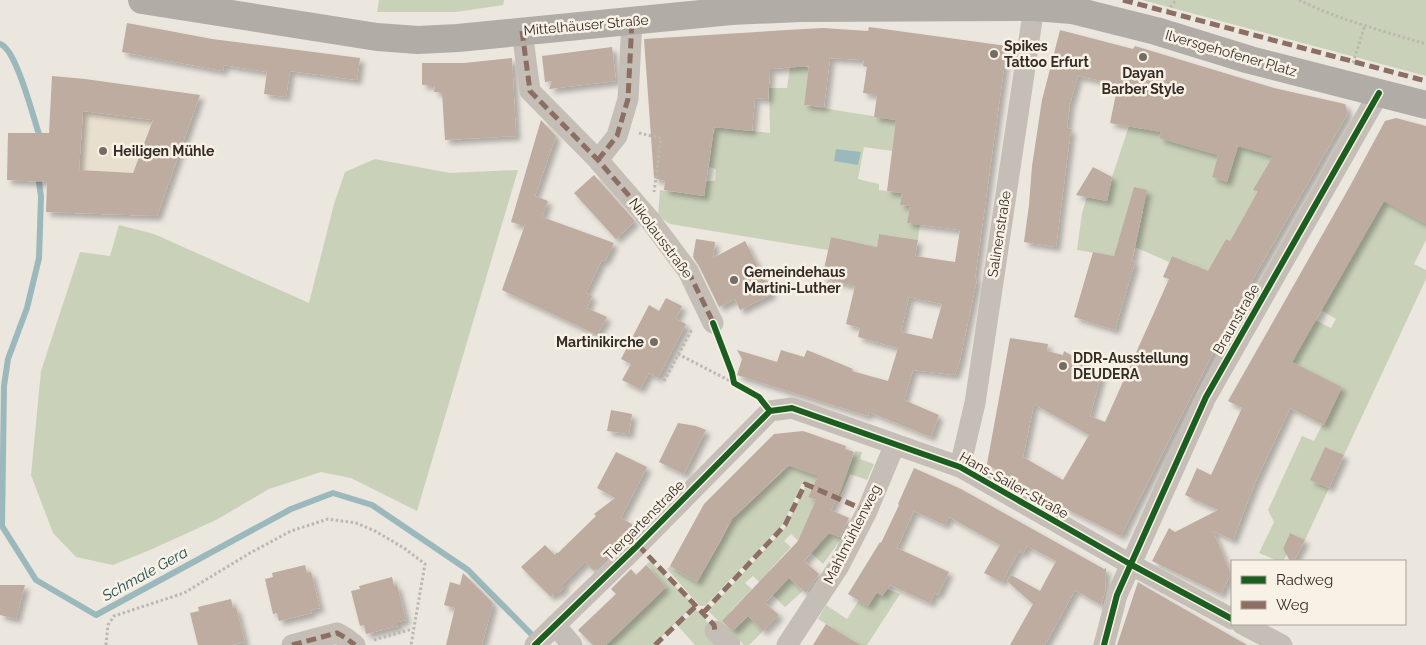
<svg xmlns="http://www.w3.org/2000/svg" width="1426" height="645" viewBox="0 0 1426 645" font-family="Raleway,sans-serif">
<defs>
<filter id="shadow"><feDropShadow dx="4.5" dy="4.5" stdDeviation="2.5" flood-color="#0004"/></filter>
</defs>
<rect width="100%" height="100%" fill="#ebe6de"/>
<path fill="#cad1b9" d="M379,0H504L503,5L456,12H377Z
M1142,0H1426V76Z
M807,57L806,67L809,68L804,105L897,120L892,151L864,147L858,179L879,184V190L902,193L900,205L910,206L907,223L920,224L918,240L879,234L877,247L831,237L828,250L670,224L658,216L660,190L704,196L706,181H715L716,169L709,167L713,135L716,127L770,133L769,88H787L790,67Z
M1144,117L1164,122L1159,138L1222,141L1212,177L1227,181L1238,146L1288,145L1260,188L1230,241L1226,239L1222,247L1213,272L1185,286L1194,265L1172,256L1169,262L1135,247L1143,210L1114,256L1077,250L1082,213L1087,197L1107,201L1112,177L1129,126L1142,129Z
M375,159L450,173L518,170L417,511L351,478L321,472L269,489L216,520L150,550L113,565L76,557L53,533L31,475L41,371L80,252L110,256L119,225L154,234L309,303L334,204L345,172Z
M1384,200L1423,222L1426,212V240L1414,264L1426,270V279L1344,455L1325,447L1311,480L1329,488L1305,540L1290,533L1283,547L1287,554L1283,561H1278L1259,553L1274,522L1268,510L1302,436L1314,441L1342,387L1291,362L1315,320L1331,328L1336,319L1321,310Z
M855,451L862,452L860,459L874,464L867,480L850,474L840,496L803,481L783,524L705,606H700L667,569L670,566L697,582L721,541L732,519L797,459L846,475Z
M805,487L811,490L808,497L816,500L819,528L842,538L823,564L791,534L784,541L791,547L769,571L779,580L785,574L803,591L785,607L753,576L745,583L752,589L730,612L741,623L748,616L763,631L749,645H744L708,611L785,528Z
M650,561L694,605L653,645H606L666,587L646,565Z
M887,589L900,594L867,645H849L852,640L818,619L826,605L847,619L859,600L868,606L877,592L882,596Z
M696,610L712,627L718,645H695L678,626Z"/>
<path fill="#e9dfce" d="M83,111L153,120L136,165L124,192V173L79,170Z"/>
<path fill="#9bb9bc" d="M836,149L861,152L858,165L834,161Z"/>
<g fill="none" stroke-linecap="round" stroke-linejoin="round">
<path stroke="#9bb9bc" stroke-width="6" d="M0,44C16,48 33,117 39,134V141
M38,174L41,197L39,258L27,308L8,359L4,386L2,526L36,580L96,615L291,509L333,493L372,505L468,570L537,640"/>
</g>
<path fill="#beaca0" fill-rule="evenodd" filter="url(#shadow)" d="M127,23L212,39L360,58L357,80L290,71L286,97L264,94L267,72L224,65L223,71L122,52Z
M869,27L1007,46L975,278L977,279L960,360L955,375L913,370L904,400L939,415L931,437L869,412L868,416L737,375L742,359L737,350L777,362L781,350L804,357L807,350L853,369L852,371L888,381L898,348L858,337L860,328L846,324L855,286L822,278L831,237L877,247L879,234L918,240L915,256L955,262L960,230L907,223L910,206L900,205L902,193L887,191L896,120L874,117L877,95L863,93L867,67L863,66L864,60L830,58L824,107L804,105L809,66L770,69L768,99L755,98L752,131L714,127L704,196L664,190L665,181L654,178L644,39L787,30L823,28L868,31ZM909,297L942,304L932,339L901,332Z
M1060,30L1133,49L1135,46L1274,88L1345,104L1348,113L1253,279L1213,353L1121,536L1069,510L1018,482V484L987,464L1010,338L1048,344L1047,351L1063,355L1064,351L1102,373L1090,416L1105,422L1169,279L1163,277L1172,256L1208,271L1226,239L1230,241L1239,225L1258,191L1253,190L1273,156L1238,146L1227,182L1212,177L1218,155L1159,138L1161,132L1110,123L1118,84L1078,76L1070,104L1067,128L1071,129L1056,247L1024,242L1029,205L1032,166L1042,100ZM1034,404L1089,435L1063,480L1023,457Z
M612,47L616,81L549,89L552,81L545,82L542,56Z
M512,58L516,136L445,140L442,92H434L435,85H422V63H464Z
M52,76L85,79L200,95L157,216L46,212L47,182L7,180L8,133H49ZM83,111L153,120L133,173L79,170Z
M1396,118L1426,126V224L1384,201L1301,346L1292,362L1342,387L1324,425L1290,408L1255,483L1233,540L1213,531L1231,574L1221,594L1152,561L1169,528L1175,532L1218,510L1185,495L1197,468L1211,475L1242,408L1228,401L1350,186L1385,121Z
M541,120L556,136L535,196L548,201L542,217L614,243L605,261L602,260L586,293L592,296L587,308L607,317L597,335L502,290L527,219L524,226L511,222Z
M1093,167L1112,177L1107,201L1076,195Z
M594,175L635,221L616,239L574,193Z
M1134,187L1147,190L1132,261L1135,262L1115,330L1074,317L1093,252L1114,256Z
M696,239L715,242L713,258L745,241L772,294L740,310L735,299L719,307L699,266L693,257Z
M666,298L682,306L676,319L686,324L658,378L649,373L640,389L622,380L631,364L621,359L649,305L659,311Z
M611,410L632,414L629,434L607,431Z
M678,423L696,426L706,430L684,474L659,462Z
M803,431L846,446L845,449L854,452L841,490L831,510L849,518L840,537L829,533L804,561L819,574L806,593L789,578L765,603L779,615L763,631L748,616L733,631L722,621L798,541L816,500L808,497L818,476L788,465L732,519L697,582L670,566L704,504L774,434Z
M1325,447L1344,455L1329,488L1310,480Z
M616,452L647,467L621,518L637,527L612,550L614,551L594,571L585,562L564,583V588L558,593H554L551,597L521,567L545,545L555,555L557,552L558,553L596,516L594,514L615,498L597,488Z
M914,468L961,489L1104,569L1106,568L1105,592L1101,605L1075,590L1045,645H1010L1033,604L1007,581L1011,575L1040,591L1056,561L1027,546L1023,554L1019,551L1002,582L984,573L1000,545L949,517L945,525L914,511L897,548L949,572L938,595L935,593L930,603L890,585L882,596L877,592L868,606L848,594L880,542L881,543L899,505L898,504Z
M1290,533L1305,540L1294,561H1290L1283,548Z
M305,565L307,573L311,572L320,608L311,610L312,613L279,621L277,613L273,614L265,579L273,577L272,573Z
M646,565L666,587L606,645H593L578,630L616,594L611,589L631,569L636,575Z
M463,573L493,603L482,645H446L455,608L444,605L450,582L460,585Z
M392,577L394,586L397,585L406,620L398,622V626L366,634L364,625L360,626L351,591L360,589L359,586Z
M1138,582L1146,587L1247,645H1117Z
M0,585H25L16,619L0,615Z
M231,599L233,608L236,607L245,642L232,645H198L190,613L199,611L198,607Z
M826,624L860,645H813Z"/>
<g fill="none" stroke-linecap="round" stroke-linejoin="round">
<path stroke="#bdb7b0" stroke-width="3" stroke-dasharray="2.5 2.5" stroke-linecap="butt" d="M1299,0C1339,20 1384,31 1426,44
M1167,11L1176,0
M1353,63L1365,25
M639,133L661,138L654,192
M678,354L734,383
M664,381L692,329
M374,640L412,629
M106,645L108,625L114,616L184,593L250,553L291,531L328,519L356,523L375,531L404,548L425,564L411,645"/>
<path stroke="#c4beb7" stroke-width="21" d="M522,31L530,91L598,160L650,220L688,271L713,323
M598,160L617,136L628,99L632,20
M960,467L975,403L1035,0
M1242,624L1282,645
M555,625L572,645
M715,631L730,645
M292,645L337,633L346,638L355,645
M535,645L638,545L770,411L792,408L960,467L1130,564L1232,619
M787,645L839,566L867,511L895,444
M1104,645L1117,595L1206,397L1379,93"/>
<path stroke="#b2aca7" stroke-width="28" d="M142,0L377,37L418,40L458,38L731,11L801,8L1034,7L1072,10L1156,31L1250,60L1426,105"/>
<path stroke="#8d6e63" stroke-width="5" stroke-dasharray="10 5" stroke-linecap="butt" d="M1123,0L1426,81
M522,31L530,91L598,160L650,220L688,271L715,326
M598,160L617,136L628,99L632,20
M638,545L714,625L715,631
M703,613L785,525L805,484L867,511
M292,645L337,633L346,638L355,645
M655,645L696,606"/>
<g stroke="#f8f1e5" stroke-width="9">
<path id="cycleway" d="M713,323L732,373L734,383L759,397L770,411
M770,411L792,408L960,467L1130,564L1232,619
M535,645L638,545L770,411
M1104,645L1117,595L1206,397L1379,93"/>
</g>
<use href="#cycleway" stroke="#1b5e20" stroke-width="6"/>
</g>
<g fill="#746d66" stroke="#f8f1e5" stroke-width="2">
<circle cx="994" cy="54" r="5"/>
<circle cx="1143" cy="57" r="5"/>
<circle cx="103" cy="151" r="5"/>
<circle cx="734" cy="280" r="5"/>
<circle cx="654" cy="342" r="5"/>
<circle cx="1063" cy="366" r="5"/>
</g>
<g text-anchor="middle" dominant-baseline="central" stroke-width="5" stroke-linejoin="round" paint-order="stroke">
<g font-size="14" fill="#342c26" stroke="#f8f1e5">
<text transform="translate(586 25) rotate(-5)">Mittelhäuser Straße</text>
<text transform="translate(1231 53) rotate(16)">Ilversgehofener Platz</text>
<text transform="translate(999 234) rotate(-81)">Salinenstraße</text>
<text transform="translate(661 238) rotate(53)">Nikolausstraße</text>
<text transform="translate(1236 319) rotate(-60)">Braunstraße</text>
<text transform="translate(1014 485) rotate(29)">Hans-Sailer-Straße</text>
<text transform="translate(644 520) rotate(-45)">Tiergartenstraße</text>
<text transform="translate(852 534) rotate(-63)">Mahlmühlenweg</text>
</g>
<g font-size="14" font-weight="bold" fill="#342c26" stroke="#f8f1e5" text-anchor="start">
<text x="1004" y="46">Spikes<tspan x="1004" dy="16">Tattoo Erfurt</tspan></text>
<text x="1143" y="73" text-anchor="middle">Dayan<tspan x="1143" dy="16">Barber Style</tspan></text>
<text x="113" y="151">Heiligen Mühle</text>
<text x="744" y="272">Gemeindehaus<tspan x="744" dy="16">Martini-Luther</tspan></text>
<text x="644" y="342" text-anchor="end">Martinikirche</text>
<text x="1073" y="358">DDR-Ausstellung<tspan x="1073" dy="16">DEUDERA</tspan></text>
</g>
<g font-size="15" font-style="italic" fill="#1d4c54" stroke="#f8f1e5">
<text transform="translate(145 574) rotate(-29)">Schmale Gera</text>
</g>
</g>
<rect x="1231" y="560" width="175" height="65" fill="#f8f1e5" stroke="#aaa299"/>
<rect x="1241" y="576" width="25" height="8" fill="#1b5e20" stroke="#aaa299"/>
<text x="1276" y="585" font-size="15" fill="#342c26">Radweg</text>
<rect x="1241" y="601" width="25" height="8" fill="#8d6e63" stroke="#aaa299"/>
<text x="1276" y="610" font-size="15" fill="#342c26">Weg</text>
</svg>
